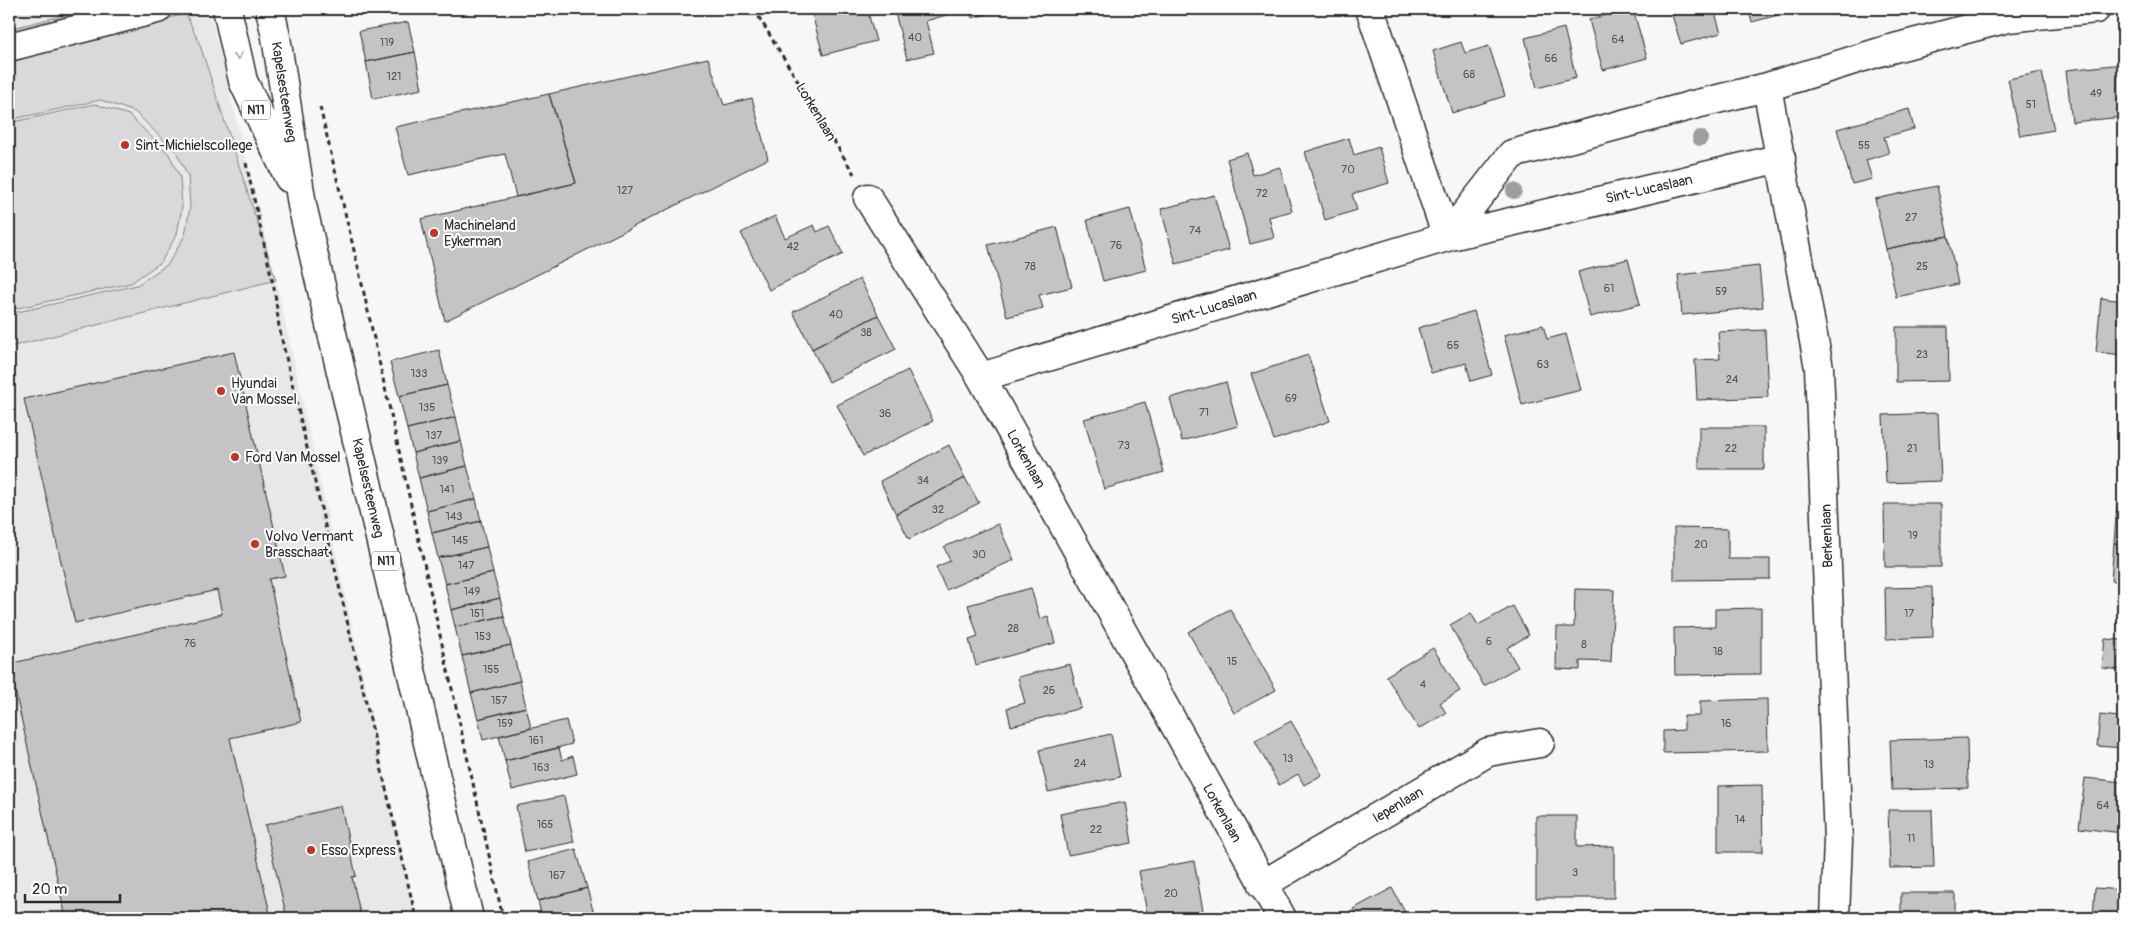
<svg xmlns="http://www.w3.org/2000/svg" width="2132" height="927" viewBox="0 0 2132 927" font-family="Pangolin,sans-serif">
<rect width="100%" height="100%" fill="#f7f7f7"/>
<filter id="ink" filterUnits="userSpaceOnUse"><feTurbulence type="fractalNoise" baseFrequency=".02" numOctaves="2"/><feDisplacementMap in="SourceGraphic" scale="10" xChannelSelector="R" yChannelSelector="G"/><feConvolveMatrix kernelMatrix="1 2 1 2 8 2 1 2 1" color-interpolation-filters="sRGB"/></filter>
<g filter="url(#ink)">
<path fill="#e8e8e8" d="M9,9H209L276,280L416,918H9Z"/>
<path fill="#d9d9d9" stroke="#828282" d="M89,9H151L155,21L186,14L200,45L276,280L9,347V314L137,285L168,264L185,235L190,207L188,176L176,152L135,112L100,100L9,120V29Z
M95,104L129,115L169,154L180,177L182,207L177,234L161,262L131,283L9,310V123Z"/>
<path fill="#c4c4c4" stroke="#2b2b2b" d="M867,9L876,41L823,55L811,10Z
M894,9H944L946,15L926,21L934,53L907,59Z
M969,9H1004L972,18Z
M1628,9H1633L1647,58L1603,70L1589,20Z
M1670,9H1714L1721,33L1681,44Z
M1748,9H1800L1752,22Z
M408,22L415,52L366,62L359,31Z
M1564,28L1576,78L1537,88L1525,38Z
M1461,42L1465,53L1489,46L1505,96L1452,113L1433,51Z
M415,52L422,89L373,99L366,62Z
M708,58L724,105L752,98L768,159L445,321L421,219L576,183L549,94Z
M2123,64V117L2072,122L2066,70Z
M2042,72L2054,130L2020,136L2008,79Z
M549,94L576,183L516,197L505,154L408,175L395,127Z
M1909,109L1914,129L1884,137L1889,153L1866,160L1872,179L1852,184L1837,129Z
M1349,138L1354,155L1379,147L1389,183L1352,194L1357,210L1325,220L1305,152Z
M1247,153L1253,175L1280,167L1292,211L1269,217L1274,238L1250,244L1227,159Z
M1937,186L1948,236L1886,249L1875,199Z
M1214,195L1229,250L1176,264L1161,209Z
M1130,209L1146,270L1103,281L1087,220Z
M775,216L785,238L814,225L817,232L829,226L843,254L769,290L741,233Z
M1057,227L1072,287L1039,295L1043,308L1007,317L988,245Z
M1948,236L1958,284L1896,297L1886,249Z
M1628,259L1640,304L1590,317L1578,272Z
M1759,266L1763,307L1682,315L1678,275Z
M860,279L878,315L812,349L793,312Z
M2101,298L2123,301V355L2096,352Z
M1474,311L1492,375L1471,381L1466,363L1431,373L1418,328Z
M878,315L896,349L829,382L812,349Z
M1543,325L1547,339L1566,334L1581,390L1522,405L1504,335Z
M1896,327H1948L1949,381L1896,382Z
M1765,330L1768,397L1697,400L1695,360L1720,359L1718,332Z
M439,350L447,385L399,396L390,362Z
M234,352L285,576L269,579L301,722L230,738L271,918H66L9,664L222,614L217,590L75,623L24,399Z
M1308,355L1330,421L1274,440L1251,374Z
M908,370L933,421L863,456L837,405Z
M1226,382L1238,426L1182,441L1170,398Z
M447,385L456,417L407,429L399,396Z
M1145,402L1164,472L1104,489L1084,419Z
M1938,413L1941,481L1886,483L1883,415Z
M456,417L461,441L413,453L407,429Z
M1699,427H1764V469H1699Z
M461,441L467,466L419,478L413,453Z
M949,445L965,478L896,514L880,481Z
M467,466L476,499L427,511L419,478Z
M965,478L979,503L909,539L896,514Z
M476,499L481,521L432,533L427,511Z
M1884,504H1941V567H1885Z
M2117,504L2123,505V544L2114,543Z
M481,521L487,547L438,558L432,533Z
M998,524L1014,560L946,590L936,567L950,561L944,547Z
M1674,528L1728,529V559H1770V579L1674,580Z
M2114,543L2123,544V582L2111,581Z
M487,547L493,573L445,584L438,558Z
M493,573L500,598L451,610L445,584Z
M1932,587L1933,637L1886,639L1885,588Z
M1031,588L1040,619L1048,616L1055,643L976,665L969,640L978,637L968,605Z
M1575,589L1614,590L1611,662L1580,661V670L1556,669L1557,627H1574Z
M500,598L504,616L455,627L451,610Z
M1513,606L1529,635L1507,648L1518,667L1484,686L1450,625L1471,613L1478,625Z
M1761,608V674L1675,675L1674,628L1715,627V609Z
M1230,609L1276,690L1234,713L1188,632Z
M504,616L511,645L462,656L455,627Z
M2123,625V670L2102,668L2105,639L2122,640Z
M511,645L520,681L471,693L462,656Z
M1433,648L1460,691L1440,703L1446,713L1419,729L1386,676Z
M1070,664L1081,708L1011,726L1007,708L1025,703L1018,677Z
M520,681L526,707L478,719L471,693Z
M1767,699L1768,751L1663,753V731L1684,730V716H1700V701Z
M2121,700H2123V748L2097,746L2100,715L2119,717Z
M526,707L531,728L483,740L478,719Z
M566,720L572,744L505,761L499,736Z
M1291,721L1322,775L1304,785L1298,774L1279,785L1255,741Z
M1111,734L1120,777L1048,792L1039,750Z
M1967,738L1968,788L1892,790L1890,740Z
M559,748L562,760L573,756L577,774L512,790L505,761Z
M2085,778L2123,782V833L2079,828Z
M1762,785L1763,852H1718V786Z
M564,796L574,842L525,852L516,806Z
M1125,802L1132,843L1068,855L1060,814Z
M341,806L356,876L352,877L361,917L287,918L265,825Z
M1888,810H1932L1934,867L1890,868Z
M1536,816H1577V847L1614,846V898H1536Z
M576,849L587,888L538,901L528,862Z
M1194,861L1204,916L1189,918H1148L1139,871Z
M587,888L595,918H542L538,901Z
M1392,888L1408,918H1358L1353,909Z
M2095,888L2123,890V918H2093Z
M1901,893H1955V918H1901Z"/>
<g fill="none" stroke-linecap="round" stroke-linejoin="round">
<g stroke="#2b2b2b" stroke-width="31">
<path id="minor" d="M1370,9L1447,237
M9,47L157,9
M1767,87L1819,368L1838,840L1835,918
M868,198L981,377L1282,918
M1447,237L1512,154L1697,104L1767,87L1883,51L2008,18L2096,9
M981,377L1447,237L1781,158
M1262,885L1488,752L1540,743"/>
</g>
<g stroke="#2b2b2b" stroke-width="31">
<path id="major" d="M227,9L243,81L289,178
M270,9L276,37L302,205L469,918"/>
</g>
<path stroke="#2b2b2b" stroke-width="3" stroke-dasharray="5 4" stroke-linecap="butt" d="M754,9L854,174
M320,107L361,280L503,918
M246,163L275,293L279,327L416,918"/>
<use href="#minor" stroke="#fff" stroke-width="28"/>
<use href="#major" stroke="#fff" stroke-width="28"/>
</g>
<g fill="#9e9e9e">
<circle cx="1700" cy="138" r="8"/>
<circle cx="1514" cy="191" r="8"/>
</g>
<defs><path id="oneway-chevron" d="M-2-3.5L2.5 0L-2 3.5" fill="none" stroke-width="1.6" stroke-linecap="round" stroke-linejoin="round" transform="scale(1.25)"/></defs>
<use stroke="#a0a0a0" href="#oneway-chevron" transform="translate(238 56) rotate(79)"/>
</g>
<g fill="#c8321e" stroke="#fff" stroke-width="2">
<circle cx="125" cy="145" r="5"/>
<circle cx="434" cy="233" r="5"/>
<circle cx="221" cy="391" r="5"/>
<circle cx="235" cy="457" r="5"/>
<circle cx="255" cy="544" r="5"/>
<circle cx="311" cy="850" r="5"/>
</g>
<g text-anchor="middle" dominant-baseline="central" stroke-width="4" stroke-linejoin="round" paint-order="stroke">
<g font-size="11" fill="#515151">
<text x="915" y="37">40</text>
<text x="1618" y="39">64</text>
<text x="387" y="42">119</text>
<text x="1551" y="58">66</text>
<text x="1469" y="74">68</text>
<text x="394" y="76">121</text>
<text x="2096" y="93">49</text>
<text x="2031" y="104">51</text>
<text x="1864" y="145">55</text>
<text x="1348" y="169">70</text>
<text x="625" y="190">127</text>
<text x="1262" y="193">72</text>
<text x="1911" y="217">27</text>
<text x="1195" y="230">74</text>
<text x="1116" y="245">76</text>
<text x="793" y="246">42</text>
<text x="1030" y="266">78</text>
<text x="1922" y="266">25</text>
<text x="1609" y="288">61</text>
<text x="1721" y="291">59</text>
<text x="836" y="314">40</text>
<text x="866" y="332">38</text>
<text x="1453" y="345">65</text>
<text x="1922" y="354">23</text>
<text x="1543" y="364">63</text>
<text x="419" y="373">133</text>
<text x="1732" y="379">24</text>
<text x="1291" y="398">69</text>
<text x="427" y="407">135</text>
<text x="1204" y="412">71</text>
<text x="885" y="413">36</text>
<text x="434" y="435">137</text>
<text x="1124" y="445">73</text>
<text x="1731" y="448">22</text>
<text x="1912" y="448">21</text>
<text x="440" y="460">139</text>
<text x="923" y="480">34</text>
<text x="447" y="489">141</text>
<text x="938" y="509">32</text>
<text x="454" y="516">143</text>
<text x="1913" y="535">19</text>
<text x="460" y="540">145</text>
<text x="1701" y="544">20</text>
<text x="979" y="554">30</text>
<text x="466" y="565">147</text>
<text x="472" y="591">149</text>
<text x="477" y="613">151</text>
<text x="1909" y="613">17</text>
<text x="1013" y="628">28</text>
<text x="483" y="636">153</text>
<text x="1489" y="641">6</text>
<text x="190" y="643">76</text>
<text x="1584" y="644">8</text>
<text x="1718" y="651">18</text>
<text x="1232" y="661">15</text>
<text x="491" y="669">155</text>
<text x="1423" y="684">4</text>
<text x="1049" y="690">26</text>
<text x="499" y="700">157</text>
<text x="505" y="723">159</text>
<text x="1726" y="723">16</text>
<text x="536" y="740">161</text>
<text x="1288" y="758">13</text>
<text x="1080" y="763">24</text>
<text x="1929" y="764">13</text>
<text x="541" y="767">163</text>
<text x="2103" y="805">64</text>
<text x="1740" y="819">14</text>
<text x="545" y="824">165</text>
<text x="1096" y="829">22</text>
<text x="1911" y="838">11</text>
<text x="1575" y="872">3</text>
<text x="557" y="875">167</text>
<text x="1171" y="893">20</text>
</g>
<g fill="#fff" stroke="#6b6b6b" stroke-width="1">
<rect x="242" y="100.5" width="28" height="19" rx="4"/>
<rect x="372" y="551.5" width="28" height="19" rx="4"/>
</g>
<g font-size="12" font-weight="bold" fill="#2b2b2b">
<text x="256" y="110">N11</text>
<text x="386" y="561">N11</text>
</g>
<g font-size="14" fill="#2b2b2b" stroke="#fff">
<text transform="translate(284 92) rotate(81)">Kapelsesteenweg</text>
<text transform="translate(816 112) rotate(59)">Lorkenlaan</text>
<text transform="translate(1649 189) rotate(-13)">Sint-Lucaslaan</text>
<text transform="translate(1214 307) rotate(-17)">Sint-Lucaslaan</text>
<text transform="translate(1026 459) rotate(61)">Lorkenlaan</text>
<text transform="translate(368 488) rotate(77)">Kapelsesteenweg</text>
<text transform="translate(1827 536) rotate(-92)">Berkenlaan</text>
<text transform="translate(1398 805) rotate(-31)">Iepenlaan</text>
<text transform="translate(1222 813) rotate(61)">Lorkenlaan</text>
</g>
<g font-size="14" fill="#2b2b2b" stroke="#fff" text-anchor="start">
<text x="135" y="145">Sint-Michielscollege</text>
<text x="444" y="225">Machineland<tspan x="444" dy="16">Eykerman</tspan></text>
<text x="231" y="383">Hyundai<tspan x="231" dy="16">Van Mossel</tspan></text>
<text x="245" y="457">Ford Van Mossel</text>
<text x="265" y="536">Volvo Vermant<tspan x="265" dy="16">Brasschaat</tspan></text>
<text x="321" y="850">Esso Express</text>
</g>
</g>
<rect width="2132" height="927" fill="none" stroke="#fff" stroke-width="30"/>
<rect x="15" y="15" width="2102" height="897" fill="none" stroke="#2b2b2b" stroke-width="2" filter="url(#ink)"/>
<path d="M25 894v8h95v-8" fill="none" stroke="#2b2b2b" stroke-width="2.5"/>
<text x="32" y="894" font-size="15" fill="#2b2b2b" stroke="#ffffff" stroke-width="4" paint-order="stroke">20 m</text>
</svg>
